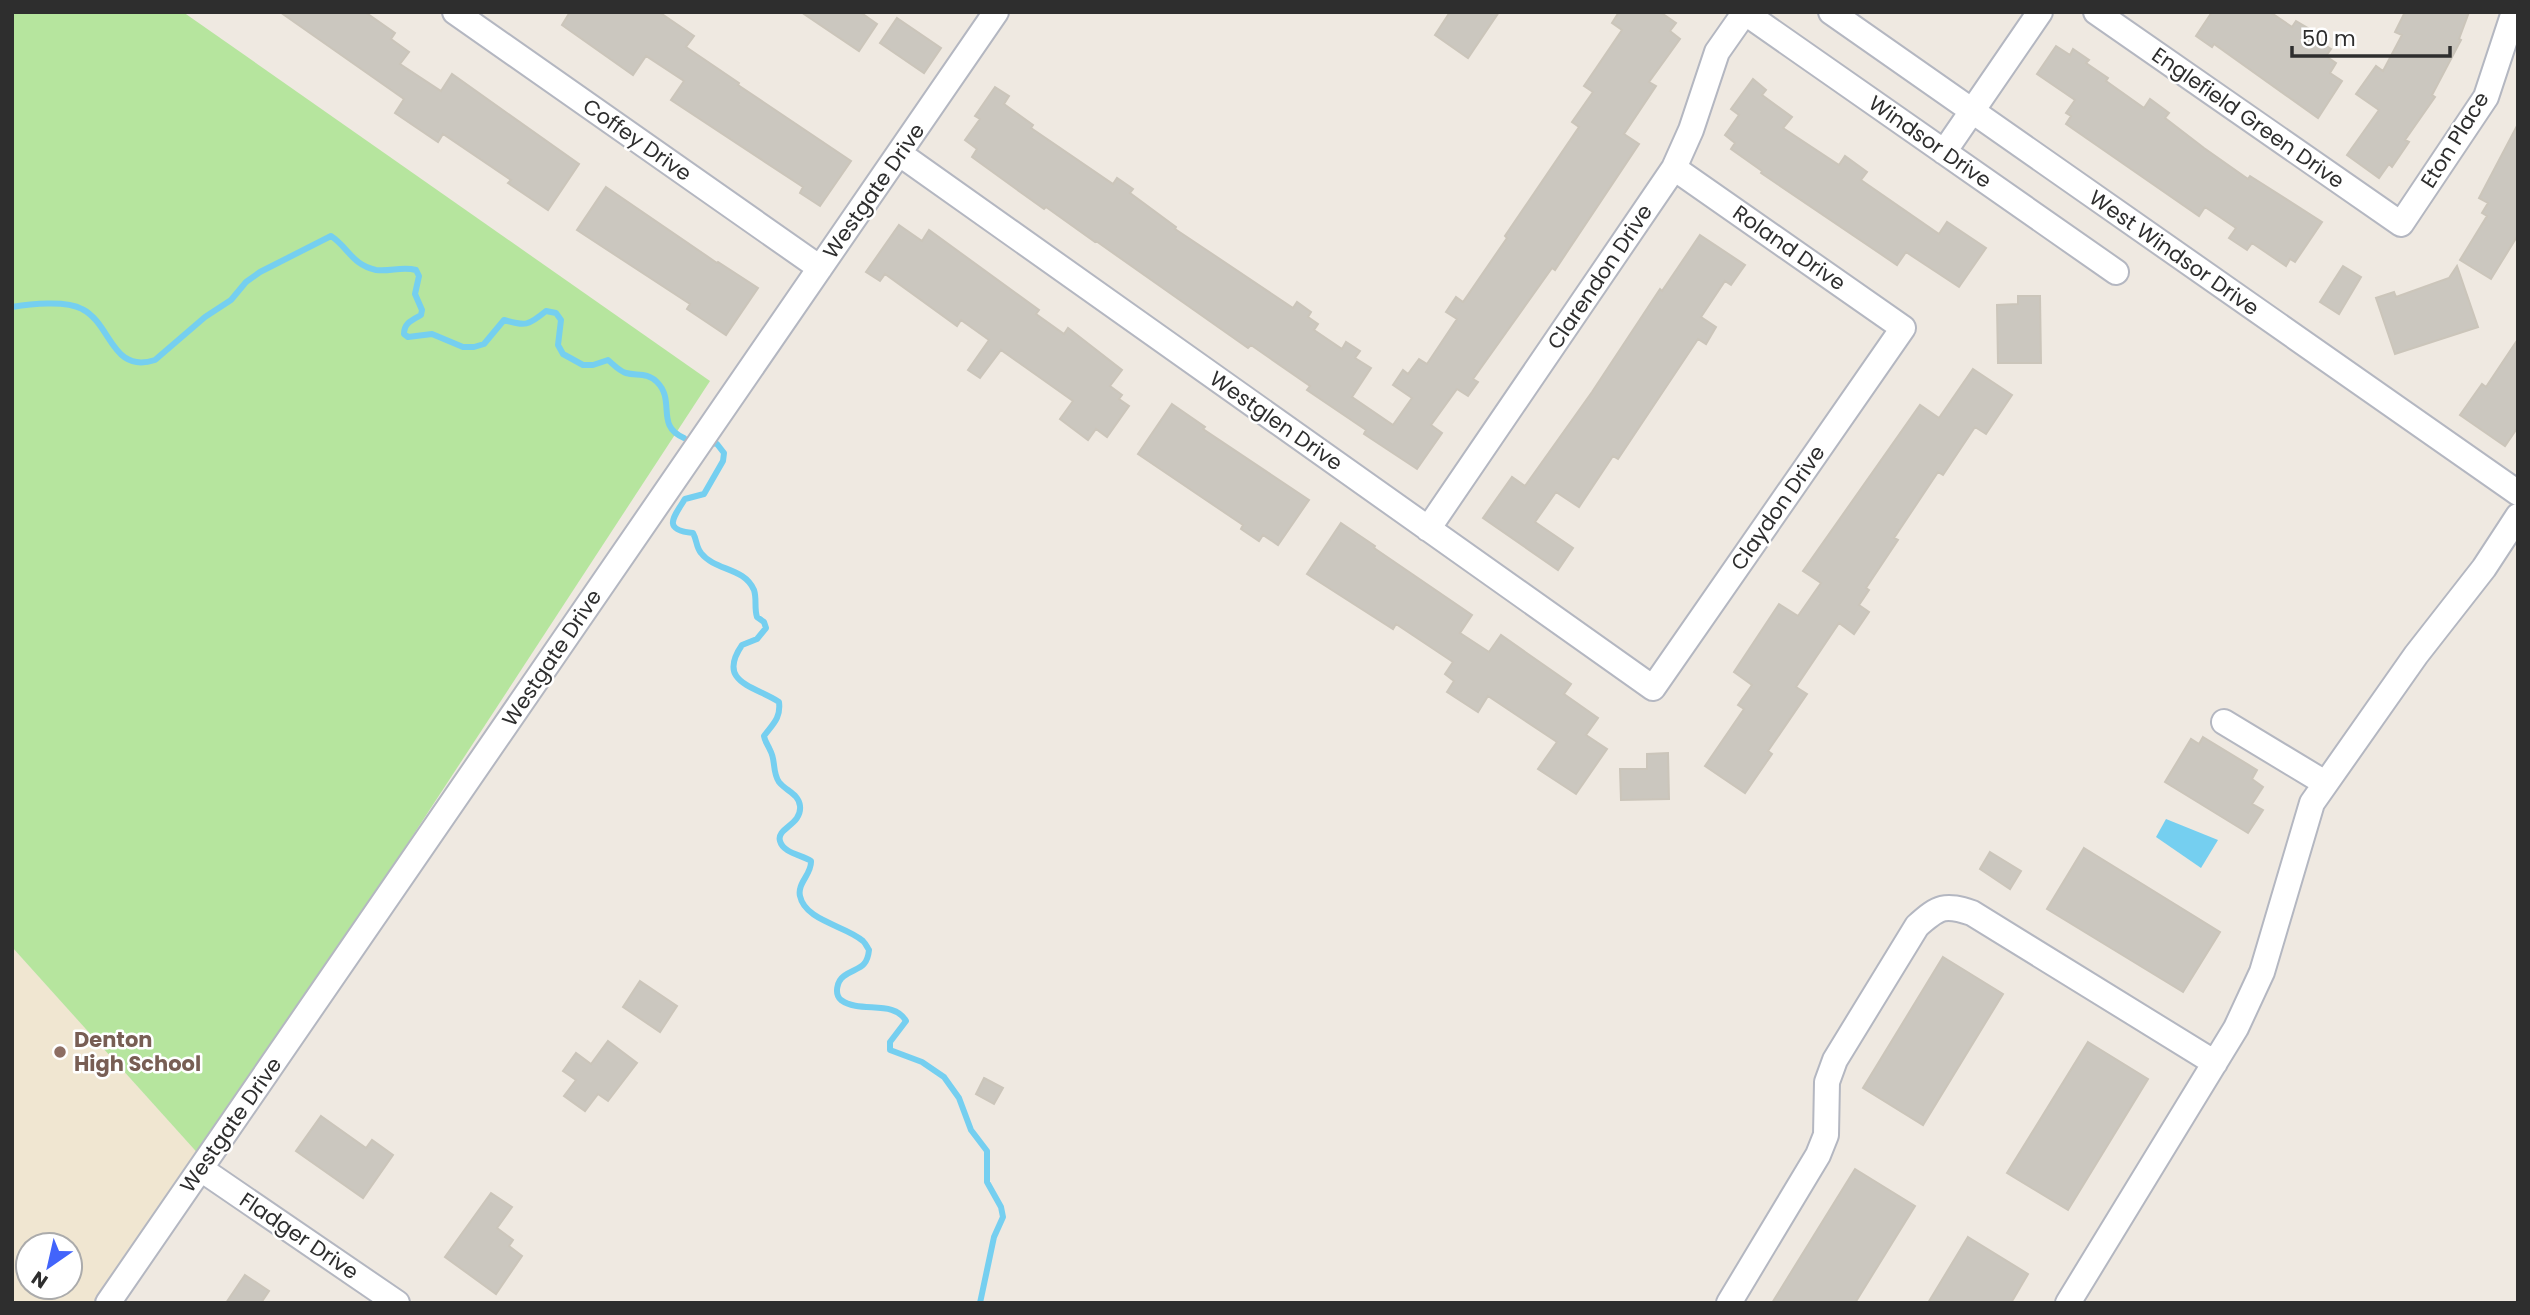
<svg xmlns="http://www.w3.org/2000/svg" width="2530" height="1315" font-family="Poppins,sans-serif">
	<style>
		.education { fill: #f0e6d1; fill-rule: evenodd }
		.green { fill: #b6e59e }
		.water { fill: #75cff0 }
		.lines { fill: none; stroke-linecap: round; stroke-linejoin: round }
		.stream { stroke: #75cff0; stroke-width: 6 }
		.building { fill: #cbc7bf; stroke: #cbc5ba; stroke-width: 2 }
		.minor-casing { stroke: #b4b7c1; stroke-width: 28 }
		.minor { stroke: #fff; stroke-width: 24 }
		.education-dot { fill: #8d6e63; stroke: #fff; stroke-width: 2.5 }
		.labels { text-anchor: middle; stroke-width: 5; stroke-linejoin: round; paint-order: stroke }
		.street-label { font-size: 21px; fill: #2e2e2e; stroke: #fff }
		.education-label { font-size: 21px; font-weight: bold; fill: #785e54; stroke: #fff; text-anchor: start }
	</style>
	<rect width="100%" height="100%" fill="#efe9e1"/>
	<path class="education" d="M 12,947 L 202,1158 L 99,1303 L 12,1303 ZM 28,1245 L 70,1245 L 70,1287 L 28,1287 Z"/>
	<path class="green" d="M 12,12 L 183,12 L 710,381 L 202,1158 L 12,947 Z"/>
	<path class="water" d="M 2166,819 L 2218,840 L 2201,868 L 2156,837 Z"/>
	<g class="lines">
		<path class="stream" d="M 12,307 C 30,304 66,300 82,309 C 112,324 111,374 155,360 L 205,317 L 231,300 L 246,282 L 260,272 L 331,236 C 348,247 352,265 376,270 C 390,272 402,266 416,270 L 419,276 L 415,294 L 422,310 L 421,315 C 412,320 404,323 404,334 L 408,337 L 432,334 L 463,347 L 474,347 L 484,344 L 504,320 C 526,326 528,326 546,311 L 556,313 L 561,320 L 558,345 L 563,354 L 583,365 L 593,365 L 608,360 C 613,364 619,371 626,373 C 637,376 647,372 657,382 C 676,401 655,426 684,438
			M 712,443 L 717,444 L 724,453 L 723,461 L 704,494 L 685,499 C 672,519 663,530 693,533 C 697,540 696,547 701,553 C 715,571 744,567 754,590 C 757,599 754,608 757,617 L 764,622 L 766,628 L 757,639 L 742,645 C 716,683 755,686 779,702 C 781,718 773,724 764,736 C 765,742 768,745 770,750 C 776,760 772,772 779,782 C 786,791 799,794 800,806 C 802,825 776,828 780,841 C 783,853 802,855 811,861 C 812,874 797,883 800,896 C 805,921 847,926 863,941 C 866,944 867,947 869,950 C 867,970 856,967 844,976 C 837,981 834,994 841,1000 C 860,1014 894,999 906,1021 L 890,1042 L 890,1050 L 922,1062 L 944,1077 L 959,1098 L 971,1130 L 987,1151 L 987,1182 L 1001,1207 L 1003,1217 L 994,1237 L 980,1303"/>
	</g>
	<path class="building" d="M 280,12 L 365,12 L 395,33 L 391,39 L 409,52 L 400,64 L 441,91 L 452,74 L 579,164 L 548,210 L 508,183 L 511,180 L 443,134 L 438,142 L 395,113 L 404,99 Z
		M 570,12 L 659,12 L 694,36 L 686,47 L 739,83 L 738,85 L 851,161 L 820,206 L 800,193 L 803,187 L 671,100 L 684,81 L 646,56 L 633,75 L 562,25 Z
		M 801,12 L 860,12 L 877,24 L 859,51 Z
		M 1450,12 L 1499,12 L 1468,58 L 1435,35 Z
		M 1619,12 L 1660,12 L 1676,23 L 1670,31 L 1680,39 L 1649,82 L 1656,86 L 1624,134 L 1639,144 L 1555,270 L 1552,268 L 1473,379 L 1478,382 L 1468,396 L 1457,389 L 1431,425 L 1442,433 L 1417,469 L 1364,434 L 1366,430 L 1307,390 L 1310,386 L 1251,345 L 1248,348 L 1096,241 L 1095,242 L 1046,207 L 1044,209 L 1023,194 L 972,157 L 977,149 L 965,140 L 980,119 L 975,116 L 995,87 L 1009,96 L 1004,104 L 1033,125 L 1031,128 L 1113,184 L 1117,178 L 1133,189 L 1130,193 L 1176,227 L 1175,229 L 1293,308 L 1297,302 L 1311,312 L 1308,317 L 1318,324 L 1314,330 L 1342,349 L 1346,342 L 1360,351 L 1355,358 L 1371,368 L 1352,397 L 1393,425 L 1412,398 L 1393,385 L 1403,370 L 1408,374 L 1419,359 L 1427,364 L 1457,319 L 1446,312 L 1456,297 L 1463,302 L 1507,238 L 1505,236 L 1579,127 L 1572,122 L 1593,92 L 1584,86 L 1622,30 L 1612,23 Z
		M 2212,12 L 2270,12 L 2292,27 L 2296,21 L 2311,30 L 2309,34 L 2331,49 L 2326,56 L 2336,63 L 2330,73 L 2342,81 L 2318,118 L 2214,44 L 2212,47 L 2196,36 Z
		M 2405,12 L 2469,12 L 2459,39 L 2461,40 L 2432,95 L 2435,97 L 2405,140 L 2409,142 L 2392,167 L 2389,164 L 2379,178 L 2347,155 L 2379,110 L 2356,94 L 2376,66 L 2383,71 L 2402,35 L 2395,32 Z
		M 897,18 L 941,48 L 924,73 L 880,43 Z
		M 2056,46 L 2070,55 L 2073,49 L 2089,60 L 2086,63 L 2108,78 L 2106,81 L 2144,108 L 2150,99 L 2169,113 L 2165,118 L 2204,148 L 2248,179 L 2250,176 L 2322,222 L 2295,262 L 2290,259 L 2286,266 L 2252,243 L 2247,250 L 2229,238 L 2236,228 L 2205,207 L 2199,216 L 2066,124 L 2071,116 L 2066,113 L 2075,100 L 2037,74 Z
		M 1753,79 L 1766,90 L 1762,95 L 1792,117 L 1783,128 L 1839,165 L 1845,156 L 1867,172 L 1861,180 L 1939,234 L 1947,222 L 1986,248 L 1959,287 L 1906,252 L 1897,265 L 1761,173 L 1762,171 L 1731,149 L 1735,143 L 1725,135 L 1739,115 L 1731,109 Z
		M 2518,124 L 2518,235 L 2491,279 L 2460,260 L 2487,216 L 2482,213 L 2488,203 L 2479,198 Z
		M 606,187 L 717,263 L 718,262 L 758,288 L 726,335 L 687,309 L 690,304 L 577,230 Z
		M 899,225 L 922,241 L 929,230 L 1039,310 L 1036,314 L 1064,334 L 1068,328 L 1122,370 L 1110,386 L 1122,395 L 1119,399 L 1129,406 L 1107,437 L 1096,429 L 1088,440 L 1060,419 L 1073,401 L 1001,350 L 980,378 L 968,370 L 989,340 L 961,320 L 957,326 L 885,274 L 880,281 L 866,272 Z
		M 1700,235 L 1745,265 L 1731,285 L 1725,281 L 1701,317 L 1716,327 L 1706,344 L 1698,339 L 1618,459 L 1613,456 L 1579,507 L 1556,492 L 1535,522 L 1573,548 L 1558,570 L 1483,518 L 1512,477 L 1525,486 L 1592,392 L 1660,289 L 1662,291 Z
		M 2343,266 L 2361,277 L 2339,314 L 2320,302 Z
		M 2457,266 L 2478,327 L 2395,354 L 2376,298 L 2394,292 L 2396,297 L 2449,278 Z
		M 2018,296 L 2040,296 L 2041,363 L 1998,363 L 1997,305 L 2018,304 Z
		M 2518,339 L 2518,427 L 2505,446 L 2460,415 L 2482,384 L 2486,387 Z
		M 1973,369 L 2012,395 L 1986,434 L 1975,427 L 1943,475 L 1938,472 L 1894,538 L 1898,540 L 1866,588 L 1869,590 L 1859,605 L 1869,612 L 1854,634 L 1839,623 L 1796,687 L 1807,694 L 1768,751 L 1772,754 L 1745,793 L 1705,766 L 1744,709 L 1738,705 L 1752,685 L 1734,672 L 1779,604 L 1798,616 L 1821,583 L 1803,571 L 1920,405 L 1939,418 Z
		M 1172,404 L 1205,427 L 1203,429 L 1309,500 L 1278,545 L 1263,535 L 1259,541 L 1241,529 L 1243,525 L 1138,454 Z
		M 1341,523 L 1375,546 L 1374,548 L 1472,615 L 1460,633 L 1489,652 L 1501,635 L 1571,684 L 1564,694 L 1598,718 L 1586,735 L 1607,749 L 1576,794 L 1538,769 L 1557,742 L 1488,696 L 1478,712 L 1447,692 L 1454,681 L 1445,674 L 1453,662 L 1396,624 L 1393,629 L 1307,574 Z
		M 2203,737 L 2257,770 L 2252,779 L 2263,787 L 2252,804 L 2263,810 L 2248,833 L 2165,782 L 2191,739 L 2199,744 Z
		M 1668,753 L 1669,799 L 1621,800 L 1620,769 L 1647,769 L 1647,754 Z
		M 2084,848 L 2220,932 L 2183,992 L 2047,909 Z
		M 1990,852 L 2021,871 L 2010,889 L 1980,869 Z
		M 1943,957 L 2003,994 L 1923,1125 L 1863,1088 Z
		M 640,981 L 677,1006 L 660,1032 L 623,1007 Z
		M 608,1041 L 637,1063 L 608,1101 L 598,1094 L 585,1111 L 564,1096 L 576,1080 L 563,1071 L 576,1053 L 591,1064 Z
		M 2088,1042 L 2148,1079 L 2068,1210 L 2007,1173 Z
		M 984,1078 L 1003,1088 L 994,1104 L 976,1094 Z
		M 321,1116 L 366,1148 L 372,1140 L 393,1155 L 363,1198 L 296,1151 Z
		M 1855,1169 L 1915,1206 L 1855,1303 L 1772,1303 Z
		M 491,1193 L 512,1207 L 497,1228 L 513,1240 L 509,1246 L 522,1256 L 496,1294 L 445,1257 Z
		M 1968,1237 L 2028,1274 L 2011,1303 L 1928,1303 Z
		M 245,1275 L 269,1291 L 261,1303 L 226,1303 Z"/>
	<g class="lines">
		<g class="minor-casing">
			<path id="minor" d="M 455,12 L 820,268
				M 1744,12 L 2116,272
				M 1831,12 L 2518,493
				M 2096,12 L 2401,224 L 2486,97 L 2514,12
				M 1944,152 L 2040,12
				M 900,154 L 1653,688 L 1903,328 L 1674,168
				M 1428,529 L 1674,168 L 1691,130 L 1717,52 L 1745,12
				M 2224,722 L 2325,783
				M 201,1169 L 397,1303
				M 108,1303 L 996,12
				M 1729,1303 L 1818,1155 L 1826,1135 L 1827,1082 L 1835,1060 L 1917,926 C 1939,906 1945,904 1972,913 L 2215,1063
				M 2068,1303 L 2236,1028 L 2262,972 L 2312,803 L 2416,655 L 2484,568 L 2518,516"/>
		</g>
		<use href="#minor" class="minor"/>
	</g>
	<circle class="education-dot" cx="60" cy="1052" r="7"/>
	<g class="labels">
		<g class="street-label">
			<text transform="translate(2248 118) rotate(35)" y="7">Englefield Green Drive</text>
			<text transform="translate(637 140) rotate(35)" y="7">Coffey Drive</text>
			<text transform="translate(2455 140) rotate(-58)" y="7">Eton Place</text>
			<text transform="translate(1930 142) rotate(35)" y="7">Windsor Drive</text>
			<text transform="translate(874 191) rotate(-55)" y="7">Westgate Drive</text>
			<text transform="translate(1789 248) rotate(35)" y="7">Roland Drive</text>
			<text transform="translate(2174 253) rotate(35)" y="7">West Windsor Drive</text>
			<text transform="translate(1600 277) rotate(-56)" y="7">Clarendon Drive</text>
			<text transform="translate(1276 421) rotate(35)" y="7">Westglen Drive</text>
			<text transform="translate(1778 508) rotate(-55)" y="7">Claydon Drive</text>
			<text transform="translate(552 658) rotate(-56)" y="7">Westgate Drive</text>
			<text transform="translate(231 1125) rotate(-55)" y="7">Westgate Drive</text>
			<text transform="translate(299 1236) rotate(34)" y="7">Fladger Drive</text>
		</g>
		<g class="education-label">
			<text x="74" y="1047">Denton<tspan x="74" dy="24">High School</tspan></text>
		</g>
	</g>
	<rect width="2530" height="1315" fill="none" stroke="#2e2e2e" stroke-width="28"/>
	<g transform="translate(49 1266) rotate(214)"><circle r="33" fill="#ffffff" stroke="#ababab" stroke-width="2"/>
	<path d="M0-5L12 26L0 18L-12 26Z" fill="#4264fb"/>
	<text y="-10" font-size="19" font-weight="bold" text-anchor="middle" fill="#2e2e2e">N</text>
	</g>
	<path d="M2292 46v10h158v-10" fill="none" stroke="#2e2e2e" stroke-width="3.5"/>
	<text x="2302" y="46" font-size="21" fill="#2e2e2e" stroke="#ffffff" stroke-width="5" paint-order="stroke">50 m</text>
</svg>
